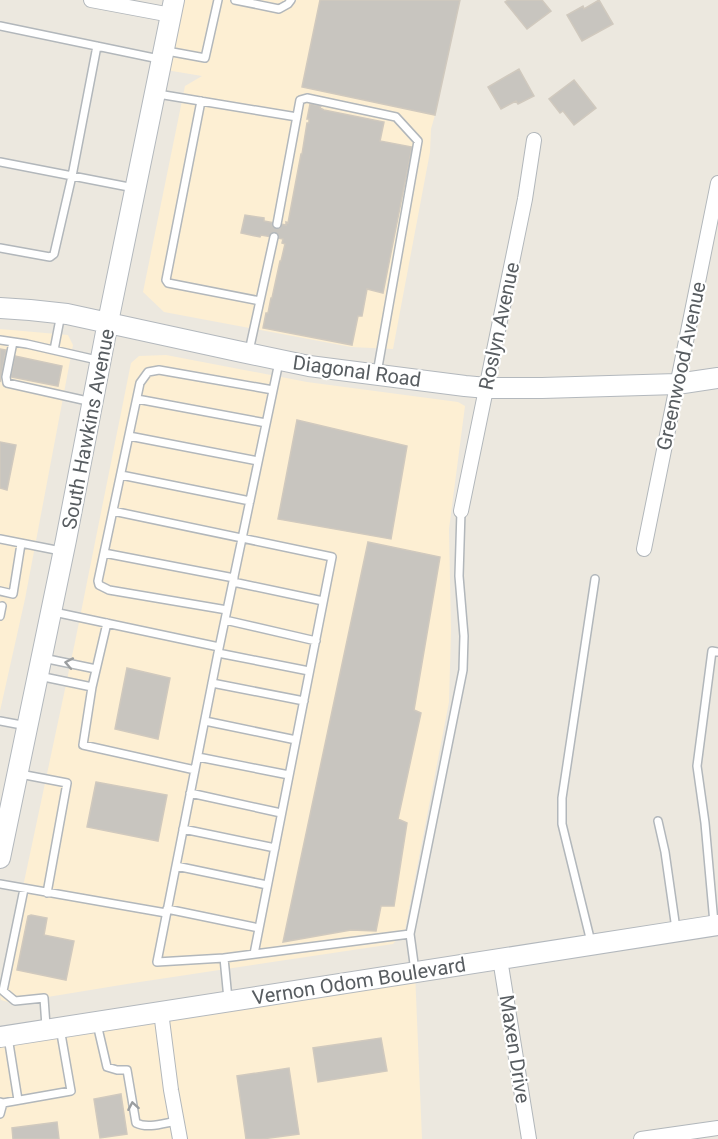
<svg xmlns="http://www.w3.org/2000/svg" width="718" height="1139" font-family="Roboto,sans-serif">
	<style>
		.commercial { fill: #fdefd3 }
		.building { fill: #c8c5bf; stroke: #d0c9be; stroke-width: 1.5 }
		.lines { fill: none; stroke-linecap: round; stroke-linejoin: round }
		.lane-casing { stroke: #b2b7bb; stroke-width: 10 }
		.street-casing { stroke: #b2b7bb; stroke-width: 16 }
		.secondary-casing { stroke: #b3b8bd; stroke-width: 22 }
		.lane { stroke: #fff; stroke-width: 7 }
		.street { stroke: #fff; stroke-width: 14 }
		.secondary { stroke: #fff; stroke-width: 20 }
		.oneway { stroke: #9b9ea0 }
		.labels { text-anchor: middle; stroke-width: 4.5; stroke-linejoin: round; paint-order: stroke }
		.street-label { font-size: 20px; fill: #585d61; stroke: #fff }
	</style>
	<rect width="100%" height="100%" fill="#ece8df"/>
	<path class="commercial" d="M 174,0 L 460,0 L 435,115 L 431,129 L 430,152 L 393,349 L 351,347 L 164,312 L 143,292 L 185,86 L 202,76 L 160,69 Z
		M 0,329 L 68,335 L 73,345 L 25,599 L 0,711 Z
		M 166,355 L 307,382 L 458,402 L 465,406 L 449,529 L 451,631 L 449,702 L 405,930 L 393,944 L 133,983 L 11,1003 L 1,1000 L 0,995 L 75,642 L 131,363 L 139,356 Z
		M 415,972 L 422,1139 L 0,1139 L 0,1037 Z"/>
	<path class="building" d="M 320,0 L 460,0 L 435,115 L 302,87 Z
		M 508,0 L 542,0 L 551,11 L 527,29 L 505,2 Z
		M 599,0 L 613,24 L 582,41 L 567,15 L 583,6 L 584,9 Z
		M 519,69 L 534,96 L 518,104 L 516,101 L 501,109 L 488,87 Z
		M 574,80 L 596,108 L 574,125 L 563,111 L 560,113 L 549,99 Z
		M 310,104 L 321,106 L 320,108 L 324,110 L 384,122 L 380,141 L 412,147 L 383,293 L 367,289 L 362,316 L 358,316 L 352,345 L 263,328 L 266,313 L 268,313 L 271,298 L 272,298 L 280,261 L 281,261 L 285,244 L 282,243 L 283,239 L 261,235 L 260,237 L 241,233 L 245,215 L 264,218 L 264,221 L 286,225 L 286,222 L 288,223 L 301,154 L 302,154 L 307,123 L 309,123 L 309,119 L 307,119 Z
		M 0,349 L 6,350 L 0,382 Z
		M 15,356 L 62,366 L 58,386 L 11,377 Z
		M 297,420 L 407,446 L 391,539 L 278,519 Z
		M 0,442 L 16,445 L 7,490 L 0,488 Z
		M 368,542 L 440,557 L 414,710 L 421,713 L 398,819 L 407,823 L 394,906 L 381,906 L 376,931 L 351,930 L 283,942 Z
		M 127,668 L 170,678 L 158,739 L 115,729 Z
		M 96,782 L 167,795 L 158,841 L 87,827 Z
		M 31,915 L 47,918 L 44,935 L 74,941 L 66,980 L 17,970 L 28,916 Z
		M 381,1038 L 387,1071 L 318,1082 L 313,1048 Z
		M 289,1068 L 299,1134 L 262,1139 L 246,1139 L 237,1076 Z
		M 121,1094 L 127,1134 L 100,1138 L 94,1099 Z
		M 57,1122 L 59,1139 L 13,1139 L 12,1128 Z"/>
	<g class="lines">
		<g class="lane-casing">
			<path id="lane" d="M 235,0 L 279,9 L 288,4 L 291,0
				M 0,26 L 159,59
				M 167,51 L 205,58 L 218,0
				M 158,94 L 297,117
				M 201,101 L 166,280 L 168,283 L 260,301
				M 0,162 L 134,188
				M 277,224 L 300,100 L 307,98 L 396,117 L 418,141 L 377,373
				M 0,248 L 50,257 L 54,254 L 72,176 L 97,46
				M 0,340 L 27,344 L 97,360
				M 13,342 L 6,377 L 7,383 L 92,402
				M 54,350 L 61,314
				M 249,351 L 274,237
				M 137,399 L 266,423
				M 129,436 L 258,461
				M 121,475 L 250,501
				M 113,511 L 332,557 L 254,954
				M 0,539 L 61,551
				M 104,553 L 234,578
				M 233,582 L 323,601
				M 0,591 L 13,594 L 21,544
				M 227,610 L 109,590 L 99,585 L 98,581 L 140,383 L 148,372 L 159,370 L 273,390
				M 54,612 L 219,647
				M 0,616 L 2,606
				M 225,620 L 316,641
				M 107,623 L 92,687 L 83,745 L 195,770
				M 218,653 L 309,671
				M 43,658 L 96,669
				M 39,676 L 92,687
				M 212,683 L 304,701
				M 0,721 L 27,726
				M 205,721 L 296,740
				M 198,757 L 289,775
				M 20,774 L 67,783 L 47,893
				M 190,793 L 281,813
				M 658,821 L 665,852 L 676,929
				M 183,829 L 275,848
				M 176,866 L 267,885
				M 0,884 L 166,913
				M 24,889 L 3,991 L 15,1001 L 44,998 L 46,1026
				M 167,909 L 259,928
				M 714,923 L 705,823 L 697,766 L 712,651 L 718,652
				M 410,934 L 463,670 L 464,636 L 459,576 L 461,511
				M 591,942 L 562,824 L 562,798 L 595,579
				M 224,958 L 410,934 L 415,971
				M 228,999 L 224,958 L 157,962 L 218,653 L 279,362
				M 97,1024 L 107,1067 L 117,1070 L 127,1070 L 136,1123 C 148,1129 164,1123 177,1121
				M 8,1037 L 18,1100
				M 0,1102 L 3,1103 L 71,1091 L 60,1028
				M 0,1114 L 3,1103"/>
		</g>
		<g class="street-casing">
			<path id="street" d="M 91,0 L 171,15
				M 461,511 L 525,199 L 534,140
				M 644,549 L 718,183
				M 500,959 L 529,1139
				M 161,1012 L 171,1090 L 180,1139
				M 641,1139 L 718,1128"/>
		</g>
		<g class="secondary-casing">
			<path id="secondary" d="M 0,308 L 30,310 L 67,314 L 237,351 L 309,366 L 465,386 L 487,388 L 542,388 L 677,384 L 718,378
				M 0,858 L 66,540 L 108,322 L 174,0
				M 0,1037 L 718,925"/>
		</g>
		<use href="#lane" class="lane"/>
		<use href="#street" class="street"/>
		<use href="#secondary" class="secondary"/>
	</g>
	<defs><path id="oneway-chevron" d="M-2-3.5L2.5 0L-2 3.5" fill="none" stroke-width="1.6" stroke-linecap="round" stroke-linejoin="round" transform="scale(1.5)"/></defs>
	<g class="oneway">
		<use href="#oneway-chevron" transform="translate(69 663) rotate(-169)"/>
		<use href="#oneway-chevron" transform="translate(133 1106) rotate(-100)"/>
	</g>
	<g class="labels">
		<g class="street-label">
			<text transform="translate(499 326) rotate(-78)" y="7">Roslyn Avenue</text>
			<text transform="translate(681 366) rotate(-78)" y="7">Greenwood Avenue</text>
			<text transform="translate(357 371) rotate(8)" y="7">Diagonal Road</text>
			<text transform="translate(88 429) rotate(-79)" y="7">South Hawkins Avenue</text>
			<text transform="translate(359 981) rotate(-9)" y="7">Vernon Odom Boulevard</text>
			<text transform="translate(515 1049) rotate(81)" y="7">Maxen Drive</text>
		</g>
	</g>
</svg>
